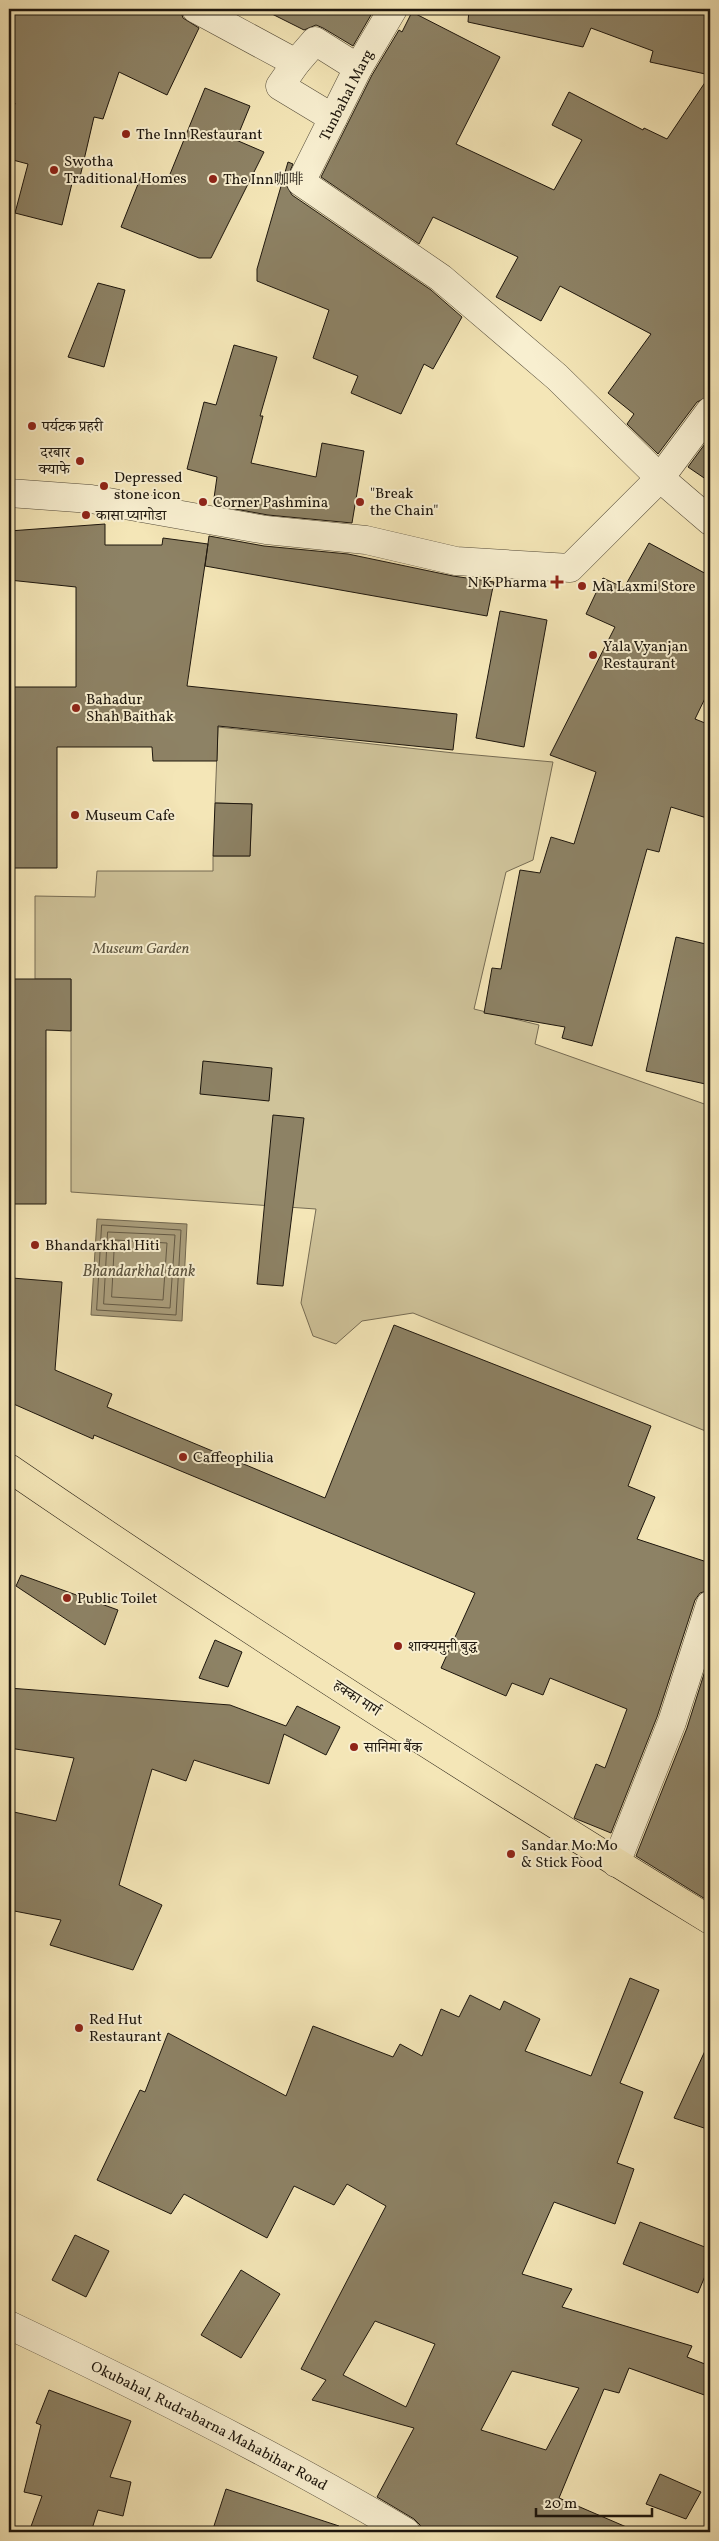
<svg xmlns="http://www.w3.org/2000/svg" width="719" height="2541" font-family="Vollkorn,'Noto Serif SC','Noto Serif Devanagari',serif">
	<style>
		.green { fill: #cfc39a; stroke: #766c54 }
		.water { fill: #ab9f7d; stroke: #726850 }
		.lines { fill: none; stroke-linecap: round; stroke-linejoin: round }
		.shore { stroke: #645a45; stroke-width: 1 }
		.building { fill: #8d8265; stroke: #1d160d; fill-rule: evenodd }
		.minor-casing { stroke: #534a38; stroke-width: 29 }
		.major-casing { stroke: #1d160d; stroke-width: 29 }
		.minor { stroke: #f8efd0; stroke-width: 28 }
		.major { stroke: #f4e6b7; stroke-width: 28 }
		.poi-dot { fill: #8f2418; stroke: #f8efd0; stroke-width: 2 }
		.labels { text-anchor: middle; stroke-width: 4; stroke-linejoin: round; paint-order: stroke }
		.street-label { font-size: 15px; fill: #1d160d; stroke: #f8efd0 }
		.poi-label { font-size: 15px; fill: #1d160d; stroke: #f8efd0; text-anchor: start }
		.park-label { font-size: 15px; font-style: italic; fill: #5b533e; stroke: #f8efd0 }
		.water-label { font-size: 16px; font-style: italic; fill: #5d543f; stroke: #f8efd0 }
	</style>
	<rect width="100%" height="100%" fill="#f4e6b7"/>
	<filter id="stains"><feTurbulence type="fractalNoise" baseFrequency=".004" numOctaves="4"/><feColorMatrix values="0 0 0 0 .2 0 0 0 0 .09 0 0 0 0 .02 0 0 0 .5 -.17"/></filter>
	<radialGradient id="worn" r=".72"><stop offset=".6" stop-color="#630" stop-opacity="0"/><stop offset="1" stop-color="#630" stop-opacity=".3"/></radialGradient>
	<path class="green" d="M 218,727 L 454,753 L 553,762 L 533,860 L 506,872 L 474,1009 L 539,1025 L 535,1044 L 710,1106 L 710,1424 L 708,1432 L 413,1313 L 362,1321 L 336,1344 L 313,1336 L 301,1303 L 316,1209 L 71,1192 L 71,979 L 35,979 L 35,896 L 95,897 L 97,871 L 213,871 L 213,856 L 250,856 L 252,804 L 215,803 Z"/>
	<path class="water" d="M 97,1219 L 187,1224 L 182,1321 L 91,1315 Z"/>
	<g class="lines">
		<path class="shore" d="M 102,1225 L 181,1230 L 176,1315 L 97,1310 Z
			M 108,1232 L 175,1235 L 170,1308 L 104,1304 Z
			M 115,1240 L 167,1243 L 163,1300 L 112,1297 Z"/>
	</g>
	<path class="building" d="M 9,9 L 180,9 L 183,18 L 199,28 L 167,95 L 119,72 L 103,119 L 94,117 L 80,177 L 74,175 L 62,225 L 15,213 L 28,164 L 9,159 L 9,128 L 15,103 L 9,101 Z
		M 262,9 L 358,9 L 371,15 L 353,46 L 323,28 L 316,25 L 304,30 Z
		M 469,9 L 710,9 L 710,396 L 697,402 L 658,454 L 627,424 L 634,414 L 608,393 L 651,334 L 560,286 L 541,321 L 496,297 L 518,257 L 433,217 L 419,244 L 321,177 L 372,75 L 399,30 L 402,32 L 412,12 L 500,57 L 456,144 L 554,190 L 582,140 L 552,125 L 569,92 L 643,130 L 644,128 L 667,139 L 710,75 L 650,62 L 653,51 L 591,28 L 583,47 L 468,22 Z
		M 205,88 L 250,106 L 236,140 L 264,152 L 211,258 L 199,258 L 121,227 L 142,174 L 166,184 Z
		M 288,162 L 293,164 L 285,183 L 292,195 L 431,290 L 462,317 L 433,369 L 424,364 L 401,414 L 351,393 L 358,376 L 313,358 L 329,310 L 257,281 L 257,269 Z
		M 98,283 L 125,290 L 104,367 L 68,357 Z
		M 234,345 L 277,357 L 260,416 L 263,416 L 251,463 L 316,477 L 322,443 L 364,451 L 352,523 L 268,515 L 213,505 L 217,477 L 187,469 L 204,402 L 216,405 Z
		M 710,437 L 710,482 L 688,467 Z
		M 105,524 L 105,545 L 162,545 L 163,538 L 208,544 L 187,686 L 457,714 L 453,750 L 218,726 L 217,761 L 153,761 L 152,747 L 57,747 L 57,868 L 9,868 L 9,687 L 76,687 L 76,587 L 9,580 L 9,531 Z
		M 209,536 L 264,546 L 348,554 L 453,576 L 494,582 L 487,616 L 205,566 Z
		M 649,543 L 710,576 L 710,688 L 695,719 L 710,725 L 710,819 L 671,807 L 659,852 L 647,849 L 592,1046 L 562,1038 L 565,1027 L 484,1013 L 492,968 L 501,969 L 520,870 L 540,873 L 551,837 L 574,844 L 596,772 L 550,755 L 615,627 L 586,614 L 603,578 L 624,588 Z
		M 500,611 L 547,620 L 524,747 L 476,738 Z
		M 215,803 L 252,804 L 250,856 L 213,856 Z
		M 676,937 L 710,945 L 710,1085 L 646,1071 Z
		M 9,979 L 71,979 L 71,1031 L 46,1030 L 46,1204 L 9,1204 Z
		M 203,1061 L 272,1068 L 269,1101 L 200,1094 Z
		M 273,1115 L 304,1118 L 283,1286 L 257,1284 Z
		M 12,1278 L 62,1282 L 55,1370 L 112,1394 L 107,1407 L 325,1498 L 394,1325 L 651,1426 L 628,1486 L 655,1497 L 637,1539 L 710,1563 L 710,1590 L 700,1593 L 695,1600 L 657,1717 L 611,1833 L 574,1818 L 596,1764 L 605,1768 L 627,1709 L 550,1678 L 543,1695 L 512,1683 L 506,1696 L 441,1668 L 475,1593 L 94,1435 L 93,1439 L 9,1402 L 9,1331 Z
		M 21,1575 L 118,1610 L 105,1645 L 16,1586 Z
		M 215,1640 L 242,1652 L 228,1687 L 199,1678 Z
		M 710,1655 L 710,1902 L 636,1856 L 687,1728 Z
		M 9,1688 L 230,1705 L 286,1726 L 297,1706 L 340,1727 L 326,1755 L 284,1734 L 269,1784 L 194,1760 L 186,1781 L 152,1769 L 119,1885 L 162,1905 L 133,1970 L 50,1945 L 61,1920 L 9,1910 L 9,1811 L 56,1821 L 74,1758 L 9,1748 Z
		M 630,1978 L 659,1990 L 620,2083 L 643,2092 L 617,2163 L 634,2169 L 615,2224 L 554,2202 L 522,2274 L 572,2289 L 562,2307 L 692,2346 L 687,2357 L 710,2366 L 710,2397 L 629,2368 L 619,2393 L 604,2389 L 559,2498 L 638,2532 L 422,2532 L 420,2525 L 414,2519 L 377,2497 L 414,2428 L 312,2400 L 326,2380 L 301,2369 L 386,2206 L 347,2184 L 334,2205 L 294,2186 L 267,2238 L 184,2194 L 171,2214 L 97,2180 L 140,2090 L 145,2092 L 168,2033 L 286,2096 L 313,2026 L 393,2057 L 400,2044 L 422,2056 L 441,2009 L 459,2017 L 470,1995 L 500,2010 L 504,2001 L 540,2019 L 525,2051 L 591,2076 ZM 375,2321 L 435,2344 L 406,2407 L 343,2375 ZM 512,2371 L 579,2388 L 546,2450 L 481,2430 Z
		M 710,2040 L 710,2130 L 674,2118 Z
		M 640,2222 L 710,2249 L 710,2264 L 698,2293 L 623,2264 Z
		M 75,2235 L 109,2251 L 86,2297 L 52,2280 Z
		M 241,2270 L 280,2294 L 241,2358 L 201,2335 Z
		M 49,2390 L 131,2421 L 110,2477 L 131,2482 L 123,2516 L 98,2510 L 91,2532 L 29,2532 L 42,2496 L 24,2492 L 41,2425 L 36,2423 Z
		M 660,2474 L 701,2492 L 686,2519 L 646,2504 Z
		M 226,2489 L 339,2526 L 338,2532 L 212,2532 Z"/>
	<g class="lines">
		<g class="minor-casing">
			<g id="minor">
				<path d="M 196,9 L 296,63 L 315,41 L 358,68"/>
				<path d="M 393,9 L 358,68 L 301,182 L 441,278 L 557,377 L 660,478 L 710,521"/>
				<path d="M 296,63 L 280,86 L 333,118"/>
				<path d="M 9,493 L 91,499 L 266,530 L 366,540 L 456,561 L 570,568 L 660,478 L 710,411"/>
				<path d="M 616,1863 L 672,1722 L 710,1605"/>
				<path id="s1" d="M 9,2325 C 144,2389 278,2456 406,2532"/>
			</g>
		</g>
		<g class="major-casing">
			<path id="major" d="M 9,1468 C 238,1625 473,1775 710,1920"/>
		</g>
		<use href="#minor" class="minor"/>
		<use href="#major" class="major"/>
	</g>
	<g class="poi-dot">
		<circle cx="126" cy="134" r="5"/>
		<circle cx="54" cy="170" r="5"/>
		<circle cx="213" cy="179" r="5"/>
		<circle cx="32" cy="426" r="5"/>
		<circle cx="80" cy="461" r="5"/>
		<circle cx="104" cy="486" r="5"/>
		<circle cx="203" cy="502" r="5"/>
		<circle cx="360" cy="502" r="5"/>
		<circle cx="86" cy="515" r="5"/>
		<path d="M554.5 574.5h5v5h5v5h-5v5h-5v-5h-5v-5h5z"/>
		<circle cx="582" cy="586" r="5"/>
		<circle cx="593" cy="655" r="5"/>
		<circle cx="76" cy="708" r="5"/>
		<circle cx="75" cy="815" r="5"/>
		<circle cx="35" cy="1245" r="5"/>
		<circle cx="183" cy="1457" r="5"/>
		<circle cx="67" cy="1598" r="5"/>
		<circle cx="398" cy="1646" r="5"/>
		<circle cx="354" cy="1747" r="5"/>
		<circle cx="511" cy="1854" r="5"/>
		<circle cx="79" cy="2028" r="5"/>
	</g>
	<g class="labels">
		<g class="street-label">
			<text transform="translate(346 95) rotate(-63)" y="5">Tunbahal Marg</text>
			<text transform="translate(357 1698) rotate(33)" y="5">हक्का मार्ग</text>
			<text dy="5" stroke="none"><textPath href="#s1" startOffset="224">Okubahal, Rudrabarna Mahabihar Road</textPath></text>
		</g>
		<g class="poi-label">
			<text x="136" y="139">The Inn Restaurant</text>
			<text x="64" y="166">Swotha<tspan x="64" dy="17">Traditional Homes</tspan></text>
			<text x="223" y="184">The Inn咖啡</text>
			<text x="42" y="431">पर्यटक प्रहरी</text>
			<text x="70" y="457" text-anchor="end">दरबार<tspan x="70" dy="17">क्याफे</tspan></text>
			<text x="114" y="482">Depressed<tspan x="114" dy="17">stone icon</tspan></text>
			<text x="370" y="498">"Break<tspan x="370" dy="17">the Chain"</tspan></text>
			<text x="213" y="507">Corner Pashmina</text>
			<text x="96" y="520">कासा प्यागोडा</text>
			<text x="547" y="587" text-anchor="end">N K Pharma</text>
			<text x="592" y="591">Ma Laxmi Store</text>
			<text x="603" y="651">Yala Vyanjan<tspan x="603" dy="17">Restaurant</tspan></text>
			<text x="86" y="704">Bahadur<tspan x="86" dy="17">Shah Baithak</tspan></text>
			<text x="85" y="820">Museum Cafe</text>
			<text x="45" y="1250">Bhandarkhal Hiti</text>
			<text x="193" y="1462">Caffeophilia</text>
			<text x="77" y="1603">Public Toilet</text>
			<text x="408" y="1651">शाक्यमुनी बुद्ध</text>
			<text x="364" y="1752">सानिमा बैंक</text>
			<text x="521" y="1850">Sandar Mo:Mo<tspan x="521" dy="17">&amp; Stick Food</tspan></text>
			<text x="89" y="2024">Red Hut<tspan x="89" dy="17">Restaurant</tspan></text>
		</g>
		<g class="park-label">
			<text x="141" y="953">Museum Garden</text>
		</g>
		<g class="water-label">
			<text x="139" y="1276">Bhandarkhal tank</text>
		</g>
	</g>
	<rect width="719" height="2541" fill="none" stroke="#f4e6b7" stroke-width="30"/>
	<rect x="10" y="10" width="699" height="2521" fill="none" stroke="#1d160d" stroke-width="2.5"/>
	<rect x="15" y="15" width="689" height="2511" fill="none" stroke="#1d160d"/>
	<path d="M536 2508v8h116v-8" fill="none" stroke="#1d160d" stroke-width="2.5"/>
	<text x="544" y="2508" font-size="15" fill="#1d160d" stroke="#f8efd0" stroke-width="4" paint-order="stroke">20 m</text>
	<rect width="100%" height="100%" filter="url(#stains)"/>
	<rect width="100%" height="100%" fill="url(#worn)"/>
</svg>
